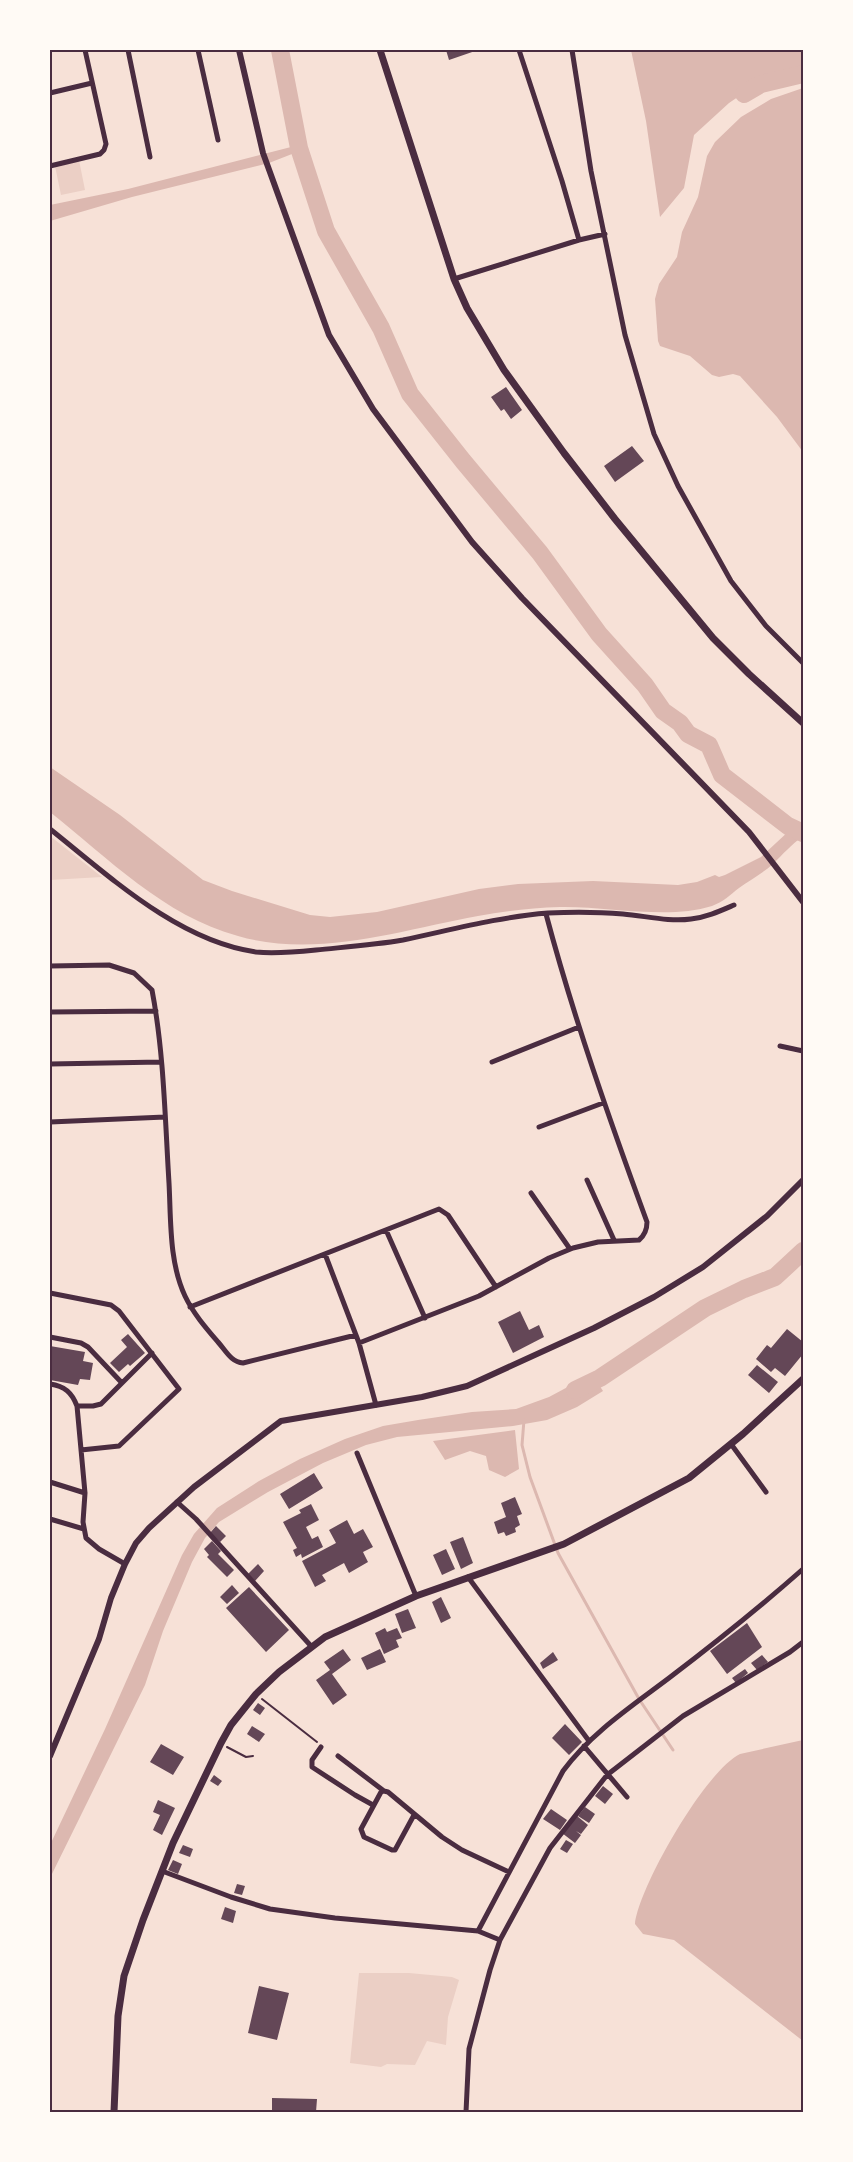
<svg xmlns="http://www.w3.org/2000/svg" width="853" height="2162" font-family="'Alegreya Sans',sans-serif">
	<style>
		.green { fill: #ebcfc5 }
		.water { fill: #dcb8b0 }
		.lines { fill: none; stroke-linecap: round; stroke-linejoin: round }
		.stream { stroke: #dcb8b0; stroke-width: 3 }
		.river { stroke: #dcb8b0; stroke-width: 18 }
		.building { fill: #644757 }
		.path { stroke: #4a2c40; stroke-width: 2 }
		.minor { stroke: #4a2c40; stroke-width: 5 }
		.tertiary { stroke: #4a2c40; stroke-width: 6 }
		.secondary { stroke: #4a2c40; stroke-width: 7 }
		.neatline { fill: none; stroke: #4a2c40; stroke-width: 2 }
	</style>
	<rect width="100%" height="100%" fill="#f7e1d7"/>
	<path class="green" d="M 79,160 L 85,190 L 61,195 L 55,166 Z
		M 50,836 L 102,877 L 50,880 Z
		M 359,1973 L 409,1973 L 452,1977 L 459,1980 L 448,2017 L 446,2045 L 427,2041 L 415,2065 L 387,2064 L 381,2067 L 350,2063 Z"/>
	<path class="water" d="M 631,50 L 803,50 L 803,72 L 760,82 L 729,103 L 694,135 L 684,188 L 660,217 L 646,121 Z
		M 803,88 L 803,452 L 777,417 L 740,376 L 733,374 L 719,377 L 712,375 L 690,356 L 660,346 L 658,341 L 655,299 L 659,284 L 677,257 L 682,232 L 698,197 L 707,156 L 715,142 L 741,117 L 771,99 Z
		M 291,147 L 296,149 L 292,154 L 269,163 L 132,197 L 50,221 L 50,205 L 128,189 Z
		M 50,767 L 120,815 L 203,880 L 232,891 L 310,915 L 330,917 L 377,912 L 479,889 L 518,884 L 593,881 L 678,885 L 697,882 L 715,875 L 719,877 L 725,875 L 761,857 L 790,830 L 803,822 L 803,836 C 791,845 783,854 773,864 C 763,873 750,880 739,888 C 730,895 723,902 712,906 C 668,920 607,906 560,907 C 532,908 505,911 478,916 C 400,930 317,959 238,936 C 164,916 108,858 50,812 Z
		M 592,1374 L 603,1391 L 577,1407 L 547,1420 L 513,1426 L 397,1437 L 366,1445 L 323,1463 L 268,1492 L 219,1522 L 205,1538 L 192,1562 L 163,1631 L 145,1685 L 50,1878 L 50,1845 L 105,1729 L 182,1555 L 194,1534 L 217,1508 L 259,1481 L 300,1459 L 345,1439 L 383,1426 L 418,1420 L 472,1412 L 516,1409 L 549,1397 Z
		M 515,1430 L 519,1469 L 505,1477 L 489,1470 L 486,1456 L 470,1451 L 445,1460 L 433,1441 Z
		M 803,1740 L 803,2041 L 674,1940 L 643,1934 L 635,1924 C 639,1887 705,1771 740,1754 Z"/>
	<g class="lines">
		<path class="stream" d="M 524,1420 L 522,1445 L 530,1477 L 558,1553 L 639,1699
			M 641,1702 L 673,1750"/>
		<path class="river" d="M 280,50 L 299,148 L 326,231 L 381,328 L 410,394 L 463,461 L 540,553 L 599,634 L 645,685 L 663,711 L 680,723 L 688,734 L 709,745 L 722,775 L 788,826 L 803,833
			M 744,94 L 761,84 L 803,74
			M 575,1390 L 600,1378 L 705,1308 L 744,1289 L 775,1277 L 803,1251"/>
	</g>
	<path class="building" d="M 446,50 L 478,50 L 449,60 Z
		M 506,387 L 522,410 L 511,419 L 504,409 L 501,411 L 491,397 Z
		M 632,446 L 644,461 L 615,482 L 604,466 Z
		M 520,1311 L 529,1330 L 539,1325 L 544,1337 L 513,1353 L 498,1322 Z
		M 787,1329 L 803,1342 L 803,1354 L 785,1376 L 775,1368 L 771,1372 L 756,1359 L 767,1345 L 771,1348 Z
		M 128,1334 L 145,1353 L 130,1366 L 128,1364 L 119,1372 L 110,1363 L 127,1347 L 121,1340 Z
		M 50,1346 L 85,1352 L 83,1361 L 93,1363 L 90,1380 L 80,1379 L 78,1385 L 50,1380 Z
		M 757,1365 L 778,1382 L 769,1393 L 748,1375 Z
		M 314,1473 L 323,1488 L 289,1509 L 280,1494 Z
		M 515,1497 L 522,1514 L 517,1516 L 520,1525 L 515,1528 L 516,1532 L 506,1536 L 504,1532 L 498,1534 L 494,1522 L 506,1517 L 501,1503 Z
		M 311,1504 L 319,1520 L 306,1527 L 312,1539 L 318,1536 L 323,1547 L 302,1558 L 301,1554 L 296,1557 L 293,1550 L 297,1548 L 283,1522 L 301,1513 L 299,1510 Z
		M 347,1520 L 354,1534 L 363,1529 L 373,1547 L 363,1552 L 368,1562 L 349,1573 L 344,1563 L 322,1575 L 326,1581 L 315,1587 L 302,1561 L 336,1543 L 329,1530 Z
		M 216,1526 L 226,1536 L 220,1542 L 210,1533 Z
		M 463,1537 L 473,1563 L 461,1569 L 450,1542 Z
		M 212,1541 L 221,1551 L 218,1554 L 234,1570 L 227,1577 L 207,1557 L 209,1555 L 204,1549 Z
		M 446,1549 L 455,1569 L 442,1575 L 433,1555 Z
		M 258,1564 L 264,1571 L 255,1581 L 248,1574 Z
		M 232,1585 L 239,1593 L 227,1604 L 220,1597 Z
		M 249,1587 L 289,1630 L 266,1652 L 226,1608 Z
		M 441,1597 L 451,1618 L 441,1623 L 432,1602 Z
		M 408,1609 L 416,1628 L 402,1633 L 395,1614 Z
		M 747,1623 L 762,1647 L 727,1674 L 710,1651 Z
		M 385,1628 L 387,1632 L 397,1628 L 402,1638 L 396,1640 L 399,1647 L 384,1654 L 375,1633 Z
		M 343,1649 L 351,1660 L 332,1674 L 347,1695 L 333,1705 L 316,1680 L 330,1670 L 324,1662 Z
		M 380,1649 L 386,1662 L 367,1670 L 361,1658 Z
		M 553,1652 L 558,1660 L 543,1669 L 540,1663 Z
		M 762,1655 L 768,1662 L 757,1670 L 751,1663 Z
		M 745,1669 L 748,1673 L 736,1683 L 732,1678 Z
		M 258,1703 L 265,1708 L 260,1715 L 253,1710 Z
		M 565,1724 L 582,1742 L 569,1755 L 552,1738 Z
		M 252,1726 L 265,1734 L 259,1742 L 247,1734 Z
		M 161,1744 L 184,1757 L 173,1775 L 150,1762 Z
		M 214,1775 L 222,1781 L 218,1786 L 210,1781 Z
		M 603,1786 L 613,1794 L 605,1804 L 595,1796 Z
		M 158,1800 L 175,1808 L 162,1835 L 153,1830 L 160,1815 L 153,1812 Z
		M 585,1807 L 595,1814 L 589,1823 L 578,1816 Z
		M 551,1809 L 567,1820 L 560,1830 L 543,1819 Z
		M 577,1816 L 588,1825 L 581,1834 L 576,1831 L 581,1835 L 575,1843 L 562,1833 Z
		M 566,1840 L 573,1844 L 567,1853 L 560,1849 Z
		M 183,1845 L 193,1849 L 190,1857 L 179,1853 Z
		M 173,1860 L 182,1864 L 178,1874 L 168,1870 Z
		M 237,1884 L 245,1886 L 242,1895 L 234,1893 Z
		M 225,1907 L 236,1911 L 233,1923 L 221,1919 Z
		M 259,1986 L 289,1993 L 277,2040 L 248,2033 Z
		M 272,2098 L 317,2099 L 316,2112 L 272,2112 Z"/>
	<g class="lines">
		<path class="path" d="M 262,1699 L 317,1742
			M 227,1747 L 246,1757 L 253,1756"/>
		<path class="minor" d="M 128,50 L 150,157
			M 198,50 L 218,140
			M 519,50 L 562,181 L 579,240
			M 572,50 L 591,171 L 625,335 L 654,434 L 678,486 L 731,581 L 766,626 L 803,663
			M 50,93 L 92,83
			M 50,166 L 100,154 L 104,150 L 106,144 L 85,50
			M 454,279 L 579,240 L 605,234
			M 50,829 C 109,876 178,941 256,952 C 276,954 296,952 316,950 C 345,947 374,945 403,940 C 451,930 498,917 548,913 C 573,912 598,912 623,914 C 646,916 669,922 691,919 C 707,917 720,911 734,905
			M 50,966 L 109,965 L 134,973 L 152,990 C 164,1053 165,1119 169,1183 C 171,1220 169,1262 185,1296 C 193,1313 206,1328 218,1342 C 226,1351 231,1362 243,1363 L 356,1335
			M 50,1012 L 156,1011
			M 780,1046 L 803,1051
			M 492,1062 L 579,1027
			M 50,1064 L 161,1062
			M 50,1122 L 165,1117
			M 539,1127 L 603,1103
			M 587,1180 L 614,1240
			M 531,1193 L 570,1249
			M 386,1230 L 425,1318
			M 325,1254 L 359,1343 L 376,1405
			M 50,1293 L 111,1305 L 119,1311 L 179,1389 L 119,1446 L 81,1450
			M 190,1307 L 439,1209 L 448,1215 L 496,1287
			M 50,1337 L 81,1343 L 88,1347 L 122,1383
			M 359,1343 L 479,1296 L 549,1258 L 573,1248 L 598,1242 L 639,1240 C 645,1235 647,1230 647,1222 C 610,1121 574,1019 546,914
			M 50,1384 C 65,1386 72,1393 77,1406 L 85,1493 L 83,1522 L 86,1538 L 99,1549 L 125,1564
			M 77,1406 L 93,1406 L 101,1404 L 152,1353
			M 731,1444 L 766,1492
			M 357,1453 L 416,1596
			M 50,1482 L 85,1493
			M 177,1502 L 196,1519 L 311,1646
			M 50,1519 L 84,1529
			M 468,1577 L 589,1741
			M 584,1746 L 627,1797
			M 321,1747 L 312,1760 L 312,1767 L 355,1795 L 373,1805
			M 338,1756 L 384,1791 L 388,1792 L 442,1837 L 462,1850 L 509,1872
			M 384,1791 L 381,1792 L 361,1829 L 364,1837 L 392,1850 L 395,1850 L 414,1815
			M 162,1871 L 231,1897 L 270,1909 L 335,1918 L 478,1931 L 500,1940
			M 478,1931 L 563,1771 C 591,1733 632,1706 669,1678 C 715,1643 760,1607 803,1569
			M 466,2112 L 469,2049 L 490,1970 L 500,1940 L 550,1848 L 607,1775 L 683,1716 L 790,1652 L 803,1642"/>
		<path class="tertiary" d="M 239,50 L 263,153 L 329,335 L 373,409 L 472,542 L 522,598 L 749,832 L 803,902
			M 50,1756 L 99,1639 L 111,1598 L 125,1564 L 136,1543 L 149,1528 L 194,1487 L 281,1421 L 422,1397 L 467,1386 L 594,1328 L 654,1297 L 703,1267 L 767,1216 L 803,1180"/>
		<path class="secondary" d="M 380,50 L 454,279 L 467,308 L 504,370 L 564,453 L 615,519 L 713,638 L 749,674 L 803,723
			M 114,2112 L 118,2016 L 124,1976 L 143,1920 L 173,1843 L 221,1743 L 231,1725 L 256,1694 L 279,1672 L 325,1637 L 416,1596 L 564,1544 L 689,1478 L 743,1434 L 803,1379"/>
	</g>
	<rect width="853" height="2162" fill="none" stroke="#fffaf5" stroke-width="102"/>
	<rect x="51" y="51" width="751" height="2060" class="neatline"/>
</svg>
